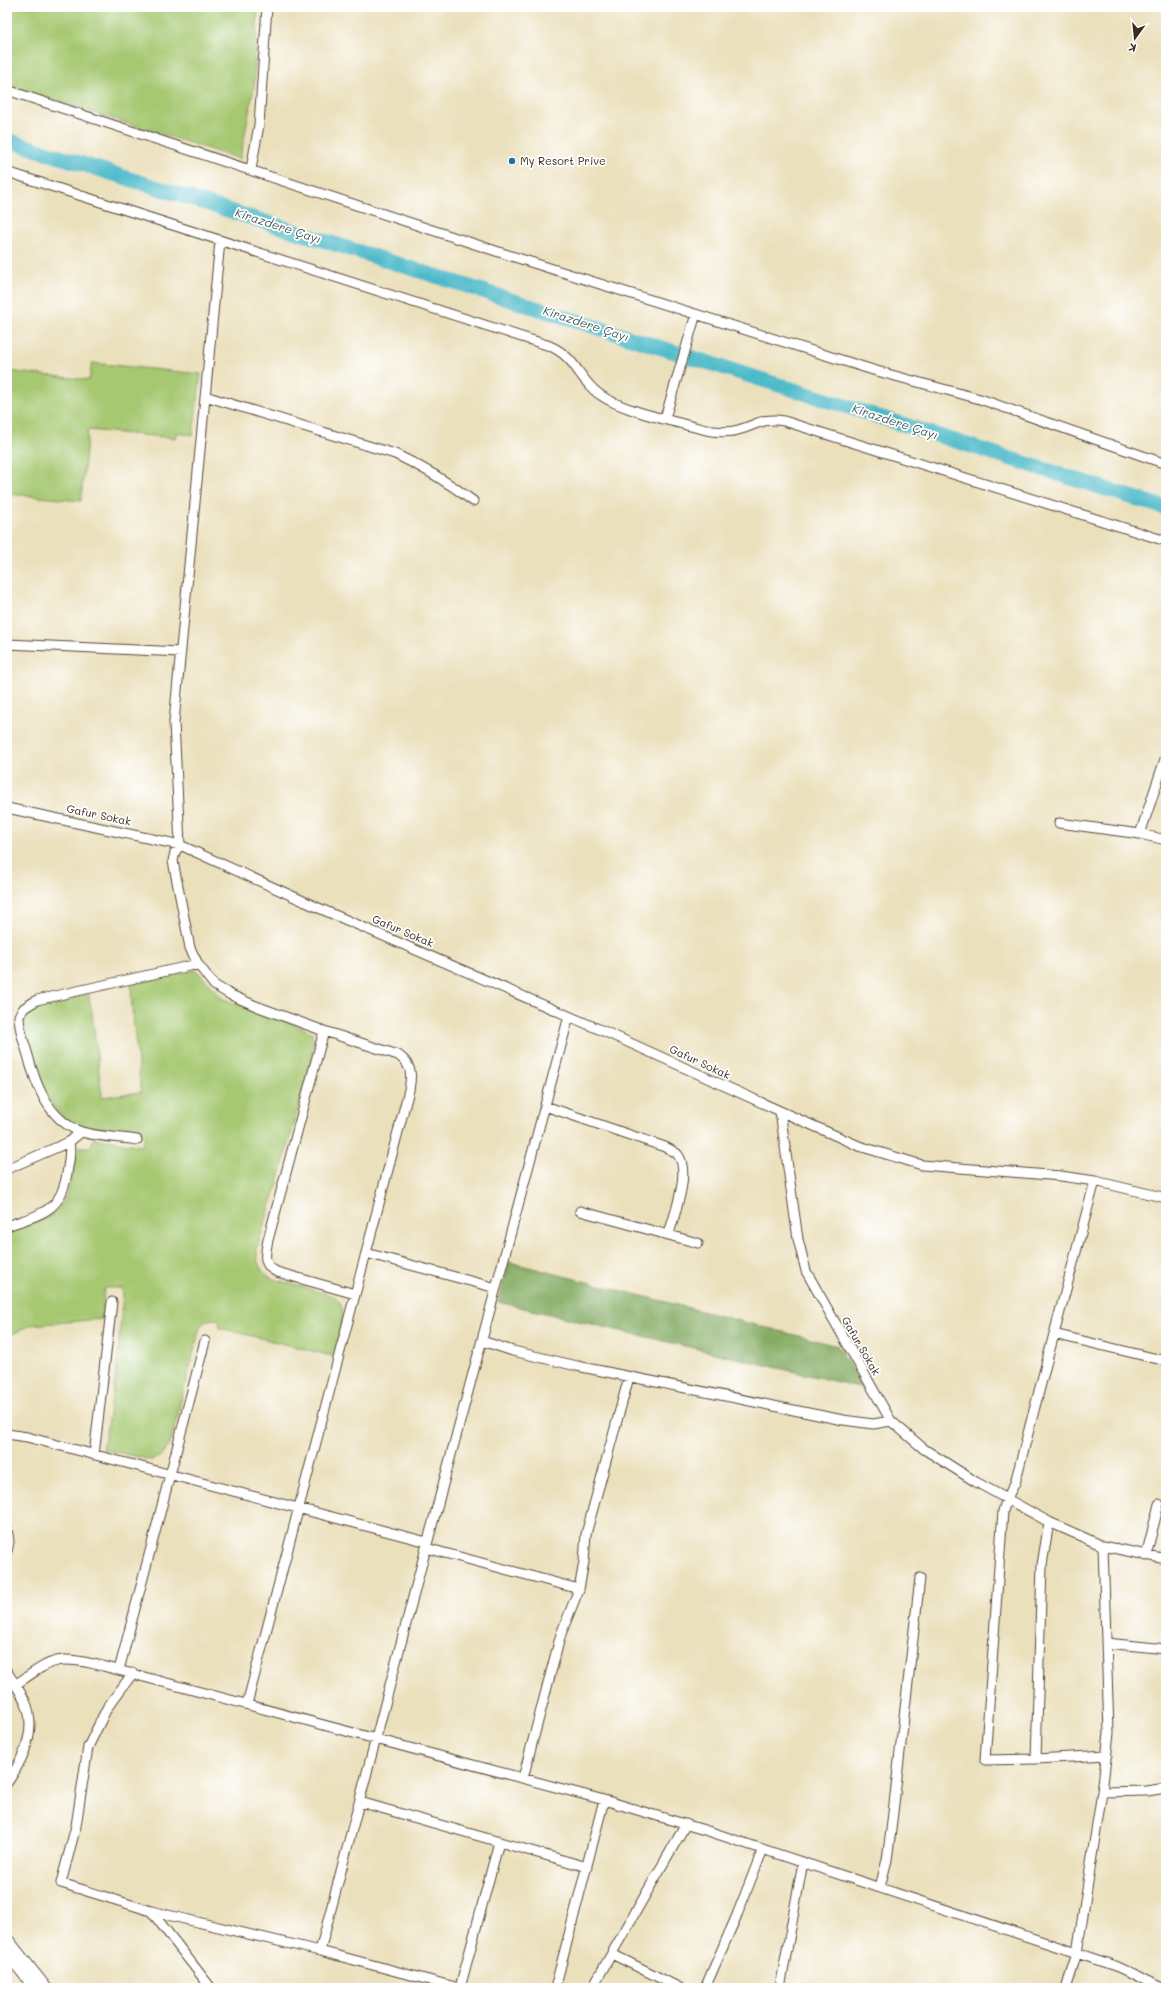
<svg xmlns="http://www.w3.org/2000/svg" width="1173" height="1995" font-family="Mali,sans-serif">
	<style>
		.green { fill: #a6c871; stroke: #707948 }
		.forest { fill: #84ac63; stroke: #606b40 }
		.lines { fill: none; stroke-linecap: round; stroke-linejoin: round }
		.river { stroke: #4ebac9; stroke-width: 15 }
		.minor-casing { stroke: #554536; stroke-width: 11 }
		.major-casing { stroke: #554536; stroke-width: 13 }
		.minor { stroke: #fff; stroke-width: 9 }
		.major { stroke: #fff; stroke-width: 11 }
		.poi-dot { fill: #1f6fb2; stroke: #fff; stroke-width: 1.5 }
		.labels { text-anchor: middle; stroke-width: 3.5; stroke-linejoin: round; paint-order: stroke }
		.poi-label { font-size: 11px; fill: #3b2a1e; stroke: #fff; text-anchor: start }
		.street-label { font-size: 11px; fill: #3b2a1e; stroke: #fff }
		.water-label { font-size: 12px; font-style: italic; fill: #425c5a; stroke: #fff }
	</style>
	<rect width="100%" height="100%" fill="#fff"/>
	<filter id="ink" filterUnits="userSpaceOnUse"><feTurbulence type="fractalNoise" baseFrequency=".025" numOctaves="2"/><feDisplacementMap in="SourceGraphic" scale="8" xChannelSelector="R" yChannelSelector="G"/><feConvolveMatrix kernelMatrix="1 2 1 2 8 2 1 2 1" color-interpolation-filters="sRGB"/></filter>
	<filter id="wash" filterUnits="userSpaceOnUse"><feTurbulence type="fractalNoise" baseFrequency=".012" numOctaves="4" result="noise"/><feDisplacementMap in="SourceGraphic" scale="16" xChannelSelector="R" yChannelSelector="G"/><feGaussianBlur stdDeviation="0.9" result="paint"/><feColorMatrix in="noise" values="0 0 0 0 0 0 0 0 0 0 0 0 0 0 0 0 0 1.4 0 .05"/><feComposite in="paint" operator="in"/></filter>
	<g filter="url(#wash)">
		<rect width="100%" height="100%" fill="#ebe0bc"/>
		<path class="green" d="M 7,7 L 258,7 L 254,87 L 240,159 L 7,85 Z
			M 92,363 L 201,374 L 193,435 L 176,433 L 175,438 L 88,430 L 81,501 L 7,494 L 7,371 L 89,380 Z
			M 196,970 L 223,999 L 308,1030 L 312,1033 L 314,1039 L 311,1061 L 277,1186 L 257,1247 C 256,1262 259,1270 271,1278 L 334,1296 C 352,1309 337,1339 332,1356 L 220,1328 L 219,1320 C 210,1318 206,1320 200,1327 L 170,1444 L 161,1456 L 151,1460 L 103,1449 L 116,1374 L 123,1294 L 122,1288 L 104,1288 L 102,1319 L 31,1325 L 7,1337 L 7,1232 C 21,1227 35,1223 48,1217 C 71,1206 73,1168 76,1147 L 91,1147 L 93,1138 L 142,1146 L 145,1136 C 125,1131 96,1132 78,1125 C 40,1111 30,1056 21,1021 L 30,1006 L 88,992 L 92,1013 L 102,1097 L 141,1092 L 132,1009 L 131,984 Z"/>
		<path class="forest" d="M 509,1262 L 838,1346 L 863,1388 L 498,1302 Z"/>
		<g class="lines">
			<path class="river" d="M 7,140 L 1166,508"/>
		</g>
	</g>
	<g filter="url(#ink)">
		<g class="lines">
			<g class="minor-casing">
				<path id="minor" d="M 7,90 L 505,254 L 873,370 L 980,399 L 1166,464
					M 251,169 L 259,125 L 267,7
					M 7,172 L 550,346 C 577,358 578,379 599,394 C 621,411 678,422 706,430 C 717,432 728,433 738,430 C 757,425 763,417 784,421 L 1166,541
					M 220,241 L 174,722 L 180,845 L 175,852 L 173,861 L 190,948 L 198,964 L 214,985 L 231,995 L 256,1006 L 324,1031 L 398,1055 C 412,1065 412,1074 409,1090 L 247,1704
					M 205,396 L 395,454 C 423,467 448,482 473,501
					M 665,418 L 696,314
					M 7,644 L 181,652
					M 7,808 L 180,845 L 321,909 L 608,1033 L 780,1111 L 798,1239 L 806,1271 L 891,1421 L 924,1449 L 976,1482 L 1049,1522 L 1103,1546 L 1166,1559
					M 1059,823 L 1140,834 L 1166,840
					M 1140,834 L 1166,756
					M 324,1031 L 268,1240 C 265,1254 262,1265 277,1272 L 355,1294
					M 545,1106 L 665,1147 C 669,1149 676,1152 678,1155 C 691,1172 674,1215 669,1234
					M 780,1111 L 859,1146 L 922,1165 L 1061,1176 L 1095,1181 L 1054,1334 L 1166,1361
					M 137,1140 C 120,1137 95,1137 79,1131 C 47,1118 35,1083 27,1052 C 23,1040 19,1028 19,1016 L 24,1008 L 37,1000 L 198,964
					M 7,1169 L 69,1142 L 81,1132
					M 1095,1181 L 1166,1198
					M 580,1211 L 698,1243
					M 7,1226 C 40,1214 61,1213 67,1173 C 69,1162 71,1152 69,1142
					M 366,1253 L 496,1288
					M 1054,1334 L 1015,1483 L 1007,1498 L 1003,1511 L 985,1760 L 1036,1759 L 1107,1755
					M 482,1341 L 513,1351 L 577,1366 L 843,1420 L 873,1424 L 891,1421
					M 7,1434 L 27,1437 L 427,1542
					M 94,1455 L 112,1302
					M 7,1527 L 9,1542 L 7,1551
					M 426,1548 L 579,1589
					M 1146,1556 L 1159,1504
					M 1106,1643 L 1166,1649
					M 119,1670 L 205,1341
					M 7,1672 C 13,1681 20,1691 25,1701 C 38,1729 23,1760 7,1783
					M 133,1673 L 107,1708 L 88,1747 L 76,1826 L 61,1883 L 151,1911 L 211,1988
					M 15,1685 C 54,1658 56,1655 103,1666 L 604,1800 L 711,1832 L 1077,1953 L 1102,1792 L 1109,1733 L 1103,1546
					M 1036,1759 L 1042,1565 L 1049,1522
					M 523,1778 L 561,1634 L 579,1589 L 584,1562 L 586,1534 L 629,1377
					M 1102,1792 L 1147,1791 L 1166,1788
					M 360,1802 L 587,1867
					M 880,1887 L 887,1860 L 891,1830 L 920,1578
					M 151,1911 L 320,1951 L 426,1548 L 569,1016
					M 320,1951 L 459,1988
					M 612,1954 L 680,1988
					M 460,1988 L 499,1842
					M 555,1988 L 604,1800
					M 592,1988 L 686,1824
					M 705,1988 L 737,1915 L 763,1849
					M 780,1988 L 803,1862
					M 1066,1988 L 1077,1953 L 1118,1967 L 1163,1988"/>
			</g>
			<g class="major-casing">
				<path id="major" d="M 7,1939 L 46,1988
					M 7,1953 L 35,1988"/>
			</g>
			<use href="#minor" class="minor"/>
			<use href="#major" class="major"/>
		</g>
	</g>
	<circle class="poi-dot" cx="512" cy="161" r="4"/>
	<g class="labels">
		<g class="poi-label">
			<text x="520" y="165">My Resort Prive</text>
		</g>
		<g class="street-label">
			<text transform="translate(99 815) rotate(12)" y="4">Gafur Sokak</text>
			<text transform="translate(403 931) rotate(23)" y="4">Gafur Sokak</text>
			<text transform="translate(700 1062) rotate(25)" y="4">Gafur Sokak</text>
			<text transform="translate(861 1346) rotate(60)" y="4">Gafur Sokak</text>
		</g>
		<g class="water-label">
			<text transform="translate(278 226) rotate(18)" y="4">Kirazdere Çayı</text>
			<text transform="translate(586 324) rotate(18)" y="4">Kirazdere Çayı</text>
			<text transform="translate(895 422) rotate(18)" y="4">Kirazdere Çayı</text>
		</g>
	</g>
	<rect width="1173" height="1995" fill="none" stroke="#fff" stroke-width="24"/>
	<g transform="translate(1135 38) rotate(195)" stroke="#ffffff" stroke-width="3" paint-order="stroke">
	<path d="M0-3L7 15L0 10L-7 15Z" fill="#3b2a1e"/>
	<text y="-6" font-size="11" font-weight="bold" text-anchor="middle" fill="#3b2a1e">K</text>
	</g>
</svg>
